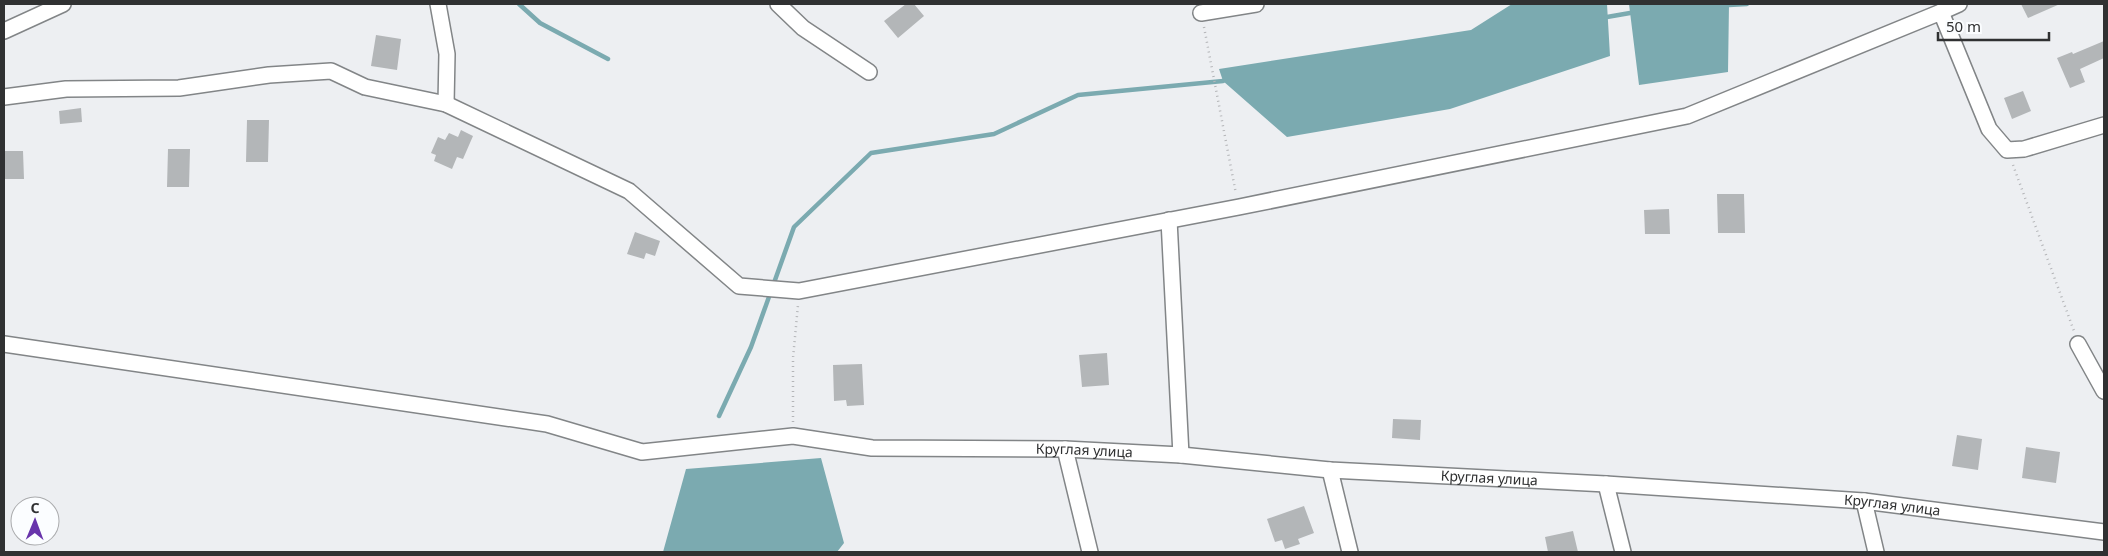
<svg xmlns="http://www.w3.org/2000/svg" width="2108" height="556" font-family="'Noto Sans',sans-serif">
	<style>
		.water { fill: #7baab0 }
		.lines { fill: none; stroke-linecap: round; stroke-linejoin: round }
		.stream { stroke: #7baab0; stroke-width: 4.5 }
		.building { fill: #b3b6b8 }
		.minor-casing { stroke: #828587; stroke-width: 18 }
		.path { stroke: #b4b5b8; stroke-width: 2.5; stroke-dasharray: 1 4; stroke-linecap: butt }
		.minor { stroke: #fff; stroke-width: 15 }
		.labels { text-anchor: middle; stroke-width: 4; stroke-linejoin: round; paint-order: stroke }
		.street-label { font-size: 14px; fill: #303132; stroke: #fbfdff }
	</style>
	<rect width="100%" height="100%" fill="#edeff2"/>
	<path class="water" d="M 1512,4 L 1607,4 L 1610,56 L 1450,109 L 1287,137 L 1223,81 L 1219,69 L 1471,30 Z
		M 1629,4 L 1729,4 L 1728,72 L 1639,85 Z
		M 821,458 L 844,543 L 837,552 L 663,552 L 686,469 Z"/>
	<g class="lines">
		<path class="stream" d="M 519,4 L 540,23 L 608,59
			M 1729,5 L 1747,4
			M 1607,17 L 1630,13
			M 719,416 L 751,347 L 794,227 L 871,153 L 994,134 L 1078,95 L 1223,81"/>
	</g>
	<path class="building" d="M 906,4 L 914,4 L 924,16 L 898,38 L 884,21 Z
		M 2021,4 L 2060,4 L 2028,18 Z
		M 376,35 L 401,39 L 397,70 L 371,66 Z
		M 2104,41 L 2104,58 L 2080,69 L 2085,82 L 2070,88 L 2057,58 L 2072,52 L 2073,54 Z
		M 2023,91 L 2031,111 L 2012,119 L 2004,98 Z
		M 81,108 L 82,122 L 60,124 L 59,111 Z
		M 247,120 L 269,120 L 268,162 L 246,162 Z
		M 461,130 L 473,136 L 463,159 L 457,157 L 452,169 L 434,161 L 436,155 L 431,153 L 438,137 L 445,140 L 449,133 L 458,137 Z
		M 168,149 L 190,149 L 189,187 L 167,187 Z
		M 4,151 L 23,151 L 24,179 L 4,179 Z
		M 1717,194 L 1744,194 L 1745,233 L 1718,233 Z
		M 1669,209 L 1670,234 L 1645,234 L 1644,210 Z
		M 635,232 L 660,241 L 655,256 L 646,253 L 644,259 L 627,254 Z
		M 1107,353 L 1109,385 L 1082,387 L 1079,355 Z
		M 862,364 L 864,405 L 847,406 L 846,400 L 834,401 L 833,365 Z
		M 1393,419 L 1421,420 L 1420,440 L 1392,438 Z
		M 1957,435 L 1982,439 L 1978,470 L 1952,466 Z
		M 2026,447 L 2060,452 L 2056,483 L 2022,478 Z
		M 1304,506 L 1314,533 L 1298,539 L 1300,544 L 1285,549 L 1282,540 L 1275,542 L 1267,519 Z
		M 1573,531 L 1578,552 L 1548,552 L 1545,537 Z"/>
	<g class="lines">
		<g class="minor-casing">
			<g id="minor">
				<path d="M 438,4 L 447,54 L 446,104"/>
				<path d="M 778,4 L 803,28 L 869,72"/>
				<path d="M 1941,12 L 1959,4"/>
				<path d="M 1201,13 L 1256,4"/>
				<path d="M 4,31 L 63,4"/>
				<path d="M 4,97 L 66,89 L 179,88 L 269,75 L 331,71 L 365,87 L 446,104 L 629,191 L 739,286 L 799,291 L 1239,207 L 1687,116 L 1941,12 L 1989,129 L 2007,150 L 2024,149 L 2104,125"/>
				<path d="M 1169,220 L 1181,455"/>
				<path id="s1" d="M 4,344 L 547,424 L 642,452 L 793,436 L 872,448 L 1065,449 L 1181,455 L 1330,470 L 1606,484 L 1864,501 L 2104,532"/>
				<path d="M 2078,344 L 2104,391"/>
				<path d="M 1065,449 L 1090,552"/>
				<path d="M 1330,470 L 1350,552"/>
				<path d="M 1606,484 L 1623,552"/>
				<path d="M 1864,501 L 1876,552"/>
			</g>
		</g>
		<path class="path" d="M 1204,27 L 1236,194
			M 2013,165 L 2074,331
			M 793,422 L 793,358 L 798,305"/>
		<use href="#minor" class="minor"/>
	</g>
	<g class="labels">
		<g class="street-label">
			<text dy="5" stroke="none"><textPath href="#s1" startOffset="1092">Круглая улица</textPath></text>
			<text dy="5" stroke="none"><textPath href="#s1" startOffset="1498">Круглая улица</textPath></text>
			<text dy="5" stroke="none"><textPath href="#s1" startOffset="1902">Круглая улица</textPath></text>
		</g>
	</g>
	<rect width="2108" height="556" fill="none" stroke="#303132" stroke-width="10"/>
	<g transform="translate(35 521) rotate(1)"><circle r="24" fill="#fbfdff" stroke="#aaabad"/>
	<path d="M0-4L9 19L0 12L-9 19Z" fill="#6834ab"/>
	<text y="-8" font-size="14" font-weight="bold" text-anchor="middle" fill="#303132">С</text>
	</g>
	<path d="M1938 32v8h111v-8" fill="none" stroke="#303132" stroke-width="2.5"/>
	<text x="1946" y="32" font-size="15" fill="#303132" stroke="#fbfdff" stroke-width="4" paint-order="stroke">50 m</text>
</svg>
